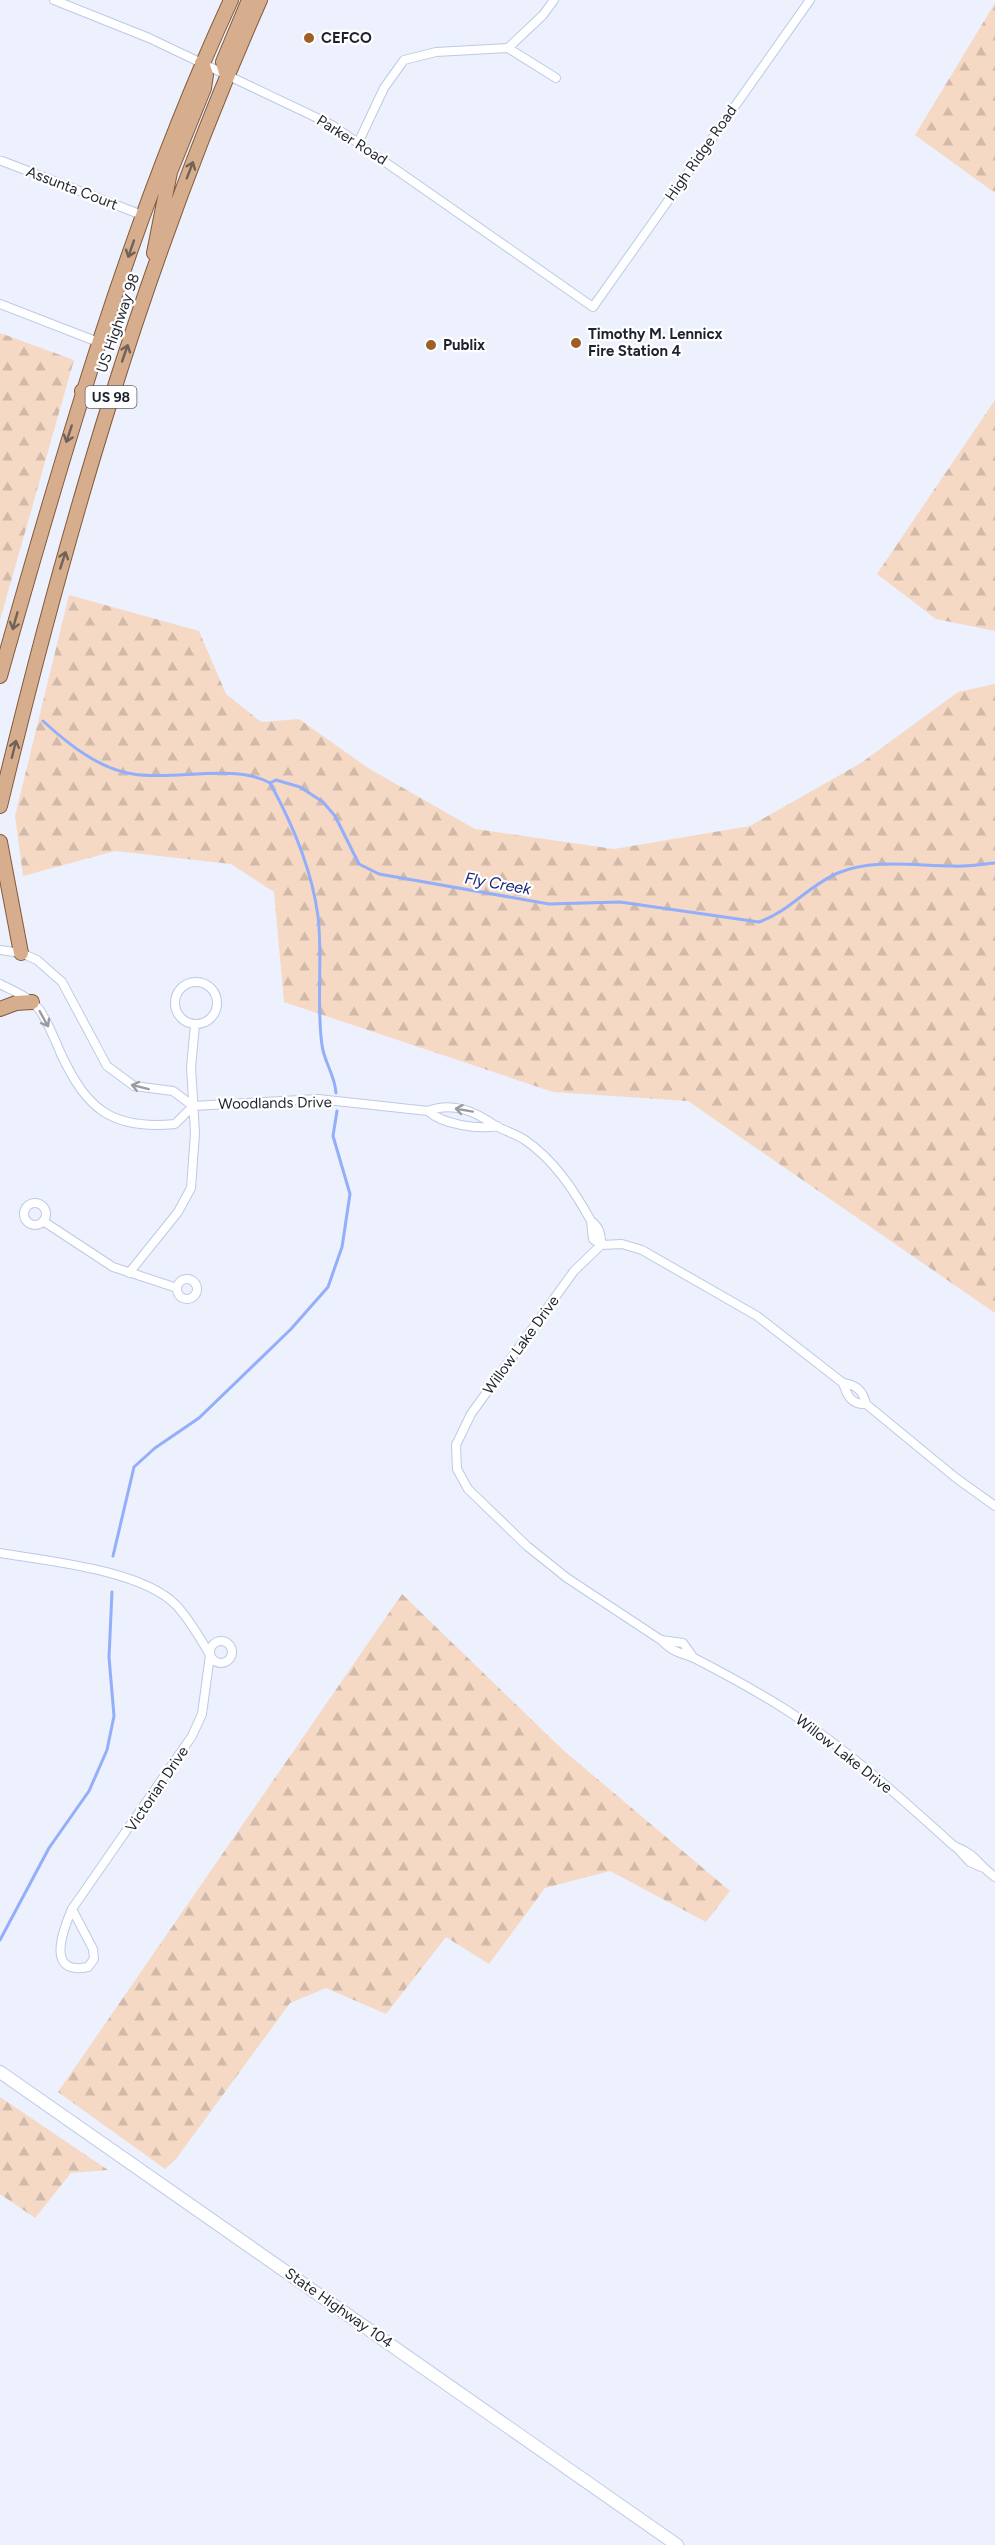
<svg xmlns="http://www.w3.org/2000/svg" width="995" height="2545" font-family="Figtree,sans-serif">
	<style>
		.forest { fill: url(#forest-firs) }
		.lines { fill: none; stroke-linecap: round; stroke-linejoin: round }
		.stream { stroke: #93aefa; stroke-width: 3 }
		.street-casing { stroke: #bdc9e6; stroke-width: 10 }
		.secondary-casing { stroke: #bdc9e6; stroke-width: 14 }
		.primary-casing { stroke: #845a3b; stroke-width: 16 }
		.street { stroke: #fff; stroke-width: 8 }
		.secondary { stroke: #fff; stroke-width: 12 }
		.primary { stroke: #d6ae8e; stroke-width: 14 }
		.oneway { stroke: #716259 }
		.oneway2 { stroke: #9a9ca1 }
		.poi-dot { fill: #9e5e27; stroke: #fff; stroke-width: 2 }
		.labels { text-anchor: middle; stroke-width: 4.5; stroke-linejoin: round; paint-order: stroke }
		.shield { fill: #fff; stroke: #62656d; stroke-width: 1.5 }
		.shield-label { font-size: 14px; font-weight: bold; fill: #1f232e }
		.poi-label { font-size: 15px; font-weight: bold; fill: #1f232e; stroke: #fff; text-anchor: start }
		.street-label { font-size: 15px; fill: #1f232e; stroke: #fff }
		.water-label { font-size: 16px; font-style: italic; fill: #152378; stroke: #fff }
	</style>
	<defs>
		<pattern id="forest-firs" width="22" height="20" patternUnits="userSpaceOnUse" patternTransform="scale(1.5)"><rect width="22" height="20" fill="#f5d9c5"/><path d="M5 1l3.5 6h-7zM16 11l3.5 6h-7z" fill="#d2baaa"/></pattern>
	</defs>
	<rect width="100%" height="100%" fill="#ecf1fd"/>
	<path class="forest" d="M 995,3 L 995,193 L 915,135 Z
		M 0,333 L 74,360 L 0,620 Z
		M 995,400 L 995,631 L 936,619 L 877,574 Z
		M 69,595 L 199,631 L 226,694 L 261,722 L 299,719 L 368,768 L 475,829 L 614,849 L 750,826 L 861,763 L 958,692 L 995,684 L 995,1313 L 688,1101 L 553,1092 L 284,1002 L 274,892 L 231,864 L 115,851 L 23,876 L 15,816 Z
		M 402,1594 L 563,1750 L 730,1891 L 706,1922 L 610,1871 L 545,1888 L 489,1964 L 446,1937 L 386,2014 L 326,1988 L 290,2003 L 176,2159 L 165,2169 L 58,2092 Z
		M 0,2097 L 108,2170 L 71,2173 L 35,2218 L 0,2194 Z"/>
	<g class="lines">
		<path class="stream" d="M 43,721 C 68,744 99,769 133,774 C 173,781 235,763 270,783 L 276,780 L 300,787 L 323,802 L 335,816 L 359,864 L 379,874 L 549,904 L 620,902 L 759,922 C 789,912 809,885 838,873 C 873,858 916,866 953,866 C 967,867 981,864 995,863
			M 270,783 C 292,823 312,871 318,916 C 323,959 316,1003 322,1045 C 324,1062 335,1075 336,1093
			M 113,1556 L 134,1467 L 155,1448 L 199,1418 L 291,1329 L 328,1287 L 342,1247 L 350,1194 L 333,1136 L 337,1111
			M 0,1940 L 49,1848 L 89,1791 L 107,1750 L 114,1716 L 109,1657 L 112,1592"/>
		<g class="street-casing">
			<path id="street" d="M 54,0 L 149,38 L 332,125 L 593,307 L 810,0
				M 508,48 L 556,78
				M 359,141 L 384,88 L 404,60 L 436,52 L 508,48 L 543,15 L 554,0
				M 2,161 L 142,215
				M 0,304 L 98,342
				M 0,950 L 21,953 L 37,960 L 62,982 L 107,1066 L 134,1086 L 173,1091 L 193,1106 L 318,1099 L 428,1111 C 453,1101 476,1112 496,1126 C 505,1131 516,1134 525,1140 C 554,1160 574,1190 591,1221 C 600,1227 601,1235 601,1245
				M175 1003a21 21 0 1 1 42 0a21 21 0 1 1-42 0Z
				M 0,984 C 15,992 31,997 41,1012 C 49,1025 55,1040 61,1054 C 87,1109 111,1130 175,1124 L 193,1106
				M 428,1111 C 442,1124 478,1130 497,1126
				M24 1214a11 11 0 1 1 22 0a11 11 0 1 1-22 0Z
				M 43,1221 L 113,1267 L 177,1288
				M 591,1221 L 593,1239 L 601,1245
				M 129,1273 L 178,1212 L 191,1188 L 195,1133 L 191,1067 L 195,1025
				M177 1289a10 10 0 1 1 20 0a10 10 0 1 1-20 0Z
				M 843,1383 C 857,1385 863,1391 866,1404
				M 995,1506 L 956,1478 L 866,1404 C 852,1405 847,1396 843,1383 L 757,1316 L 642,1250 L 622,1244 L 601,1245 L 574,1271 L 471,1414 L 456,1445 L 457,1469 L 468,1489 L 527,1546 L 567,1578 L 661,1640 C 677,1656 681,1651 696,1659 C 727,1675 758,1692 788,1711 C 848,1750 901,1798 954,1846 C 976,1854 977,1864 995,1877
				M 0,1553 C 48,1561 142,1570 176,1605 C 190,1620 200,1638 210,1655 L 202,1714 L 192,1736 L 72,1909
				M 661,1640 L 683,1643 L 693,1657
				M210 1652a11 11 0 1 1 22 0a11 11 0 1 1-22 0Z
				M 955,1846 L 970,1862 L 981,1867
				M 72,1909 L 93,1949 L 94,1959 L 88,1967 C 45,1976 63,1930 72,1909 Z"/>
		</g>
		<g class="secondary-casing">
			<path id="secondary" d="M 0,2072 L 677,2545"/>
		</g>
		<g class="primary-casing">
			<path id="primary" d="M 226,73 L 223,62 L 249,0
				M 154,253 L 170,172 L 204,88 L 206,75 L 202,63
				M 82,391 L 109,401
				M 0,676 C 65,446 131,217 231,0
				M 0,806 C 66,531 145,259 260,0
				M 0,842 L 21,953
				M 0,1009 L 16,1003 L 32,1002"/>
		</g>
		<use href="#street" class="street"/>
		<use href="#secondary" class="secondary"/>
		<use href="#primary" class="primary"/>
	</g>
	<defs><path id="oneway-shaft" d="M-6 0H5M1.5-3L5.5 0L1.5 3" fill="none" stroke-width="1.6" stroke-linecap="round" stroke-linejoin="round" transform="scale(1.5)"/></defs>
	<g class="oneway">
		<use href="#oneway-shaft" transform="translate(190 170) rotate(-69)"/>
		<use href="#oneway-shaft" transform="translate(131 249) rotate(109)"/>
		<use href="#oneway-shaft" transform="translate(125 353) rotate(-71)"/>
		<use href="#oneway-shaft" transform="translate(69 434) rotate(108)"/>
		<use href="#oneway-shaft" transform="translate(63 560) rotate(-72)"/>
		<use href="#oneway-shaft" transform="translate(15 621) rotate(106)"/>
		<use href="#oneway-shaft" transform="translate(14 749) rotate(-76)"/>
	</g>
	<g class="oneway2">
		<use href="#oneway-shaft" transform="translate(44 1019) rotate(61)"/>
		<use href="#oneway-shaft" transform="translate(140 1087) rotate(-166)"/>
		<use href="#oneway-shaft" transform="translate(464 1110) rotate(-170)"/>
	</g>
	<g class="poi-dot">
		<circle cx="309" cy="38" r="6"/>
		<circle cx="576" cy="343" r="6"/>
		<circle cx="431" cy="345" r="6"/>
	</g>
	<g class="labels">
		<rect class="shield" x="85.5" y="386" width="51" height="22" rx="4.5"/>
		<g class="shield-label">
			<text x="111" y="402">US 98</text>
		</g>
		<g class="poi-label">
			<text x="321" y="43">CEFCO</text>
			<text x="588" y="339">Timothy M. Lennicx<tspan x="588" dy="17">Fire Station 4</tspan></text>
			<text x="443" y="350">Publix</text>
		</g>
		<g class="street-label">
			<text transform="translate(352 140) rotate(32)" y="5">Parker Road</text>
			<text transform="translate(701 153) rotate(-55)" y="5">High Ridge Road</text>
			<text transform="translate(72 188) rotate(21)" y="5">Assunta Court</text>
			<text transform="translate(118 323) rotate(-71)" y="5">US Highway 98</text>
			<text transform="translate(275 1103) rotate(-1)" y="5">Woodlands Drive</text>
			<text transform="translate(521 1345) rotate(-54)" y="5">Willow Lake Drive</text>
			<text transform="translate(844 1754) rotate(38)" y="5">Willow Lake Drive</text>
			<text transform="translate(157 1789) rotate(-56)" y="5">Victorian Drive</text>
			<text transform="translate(339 2308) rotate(35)" y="5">State Highway 104</text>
		</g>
		<g class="water-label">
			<text transform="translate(498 883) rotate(10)" y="6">Fly Creek</text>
		</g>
	</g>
</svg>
